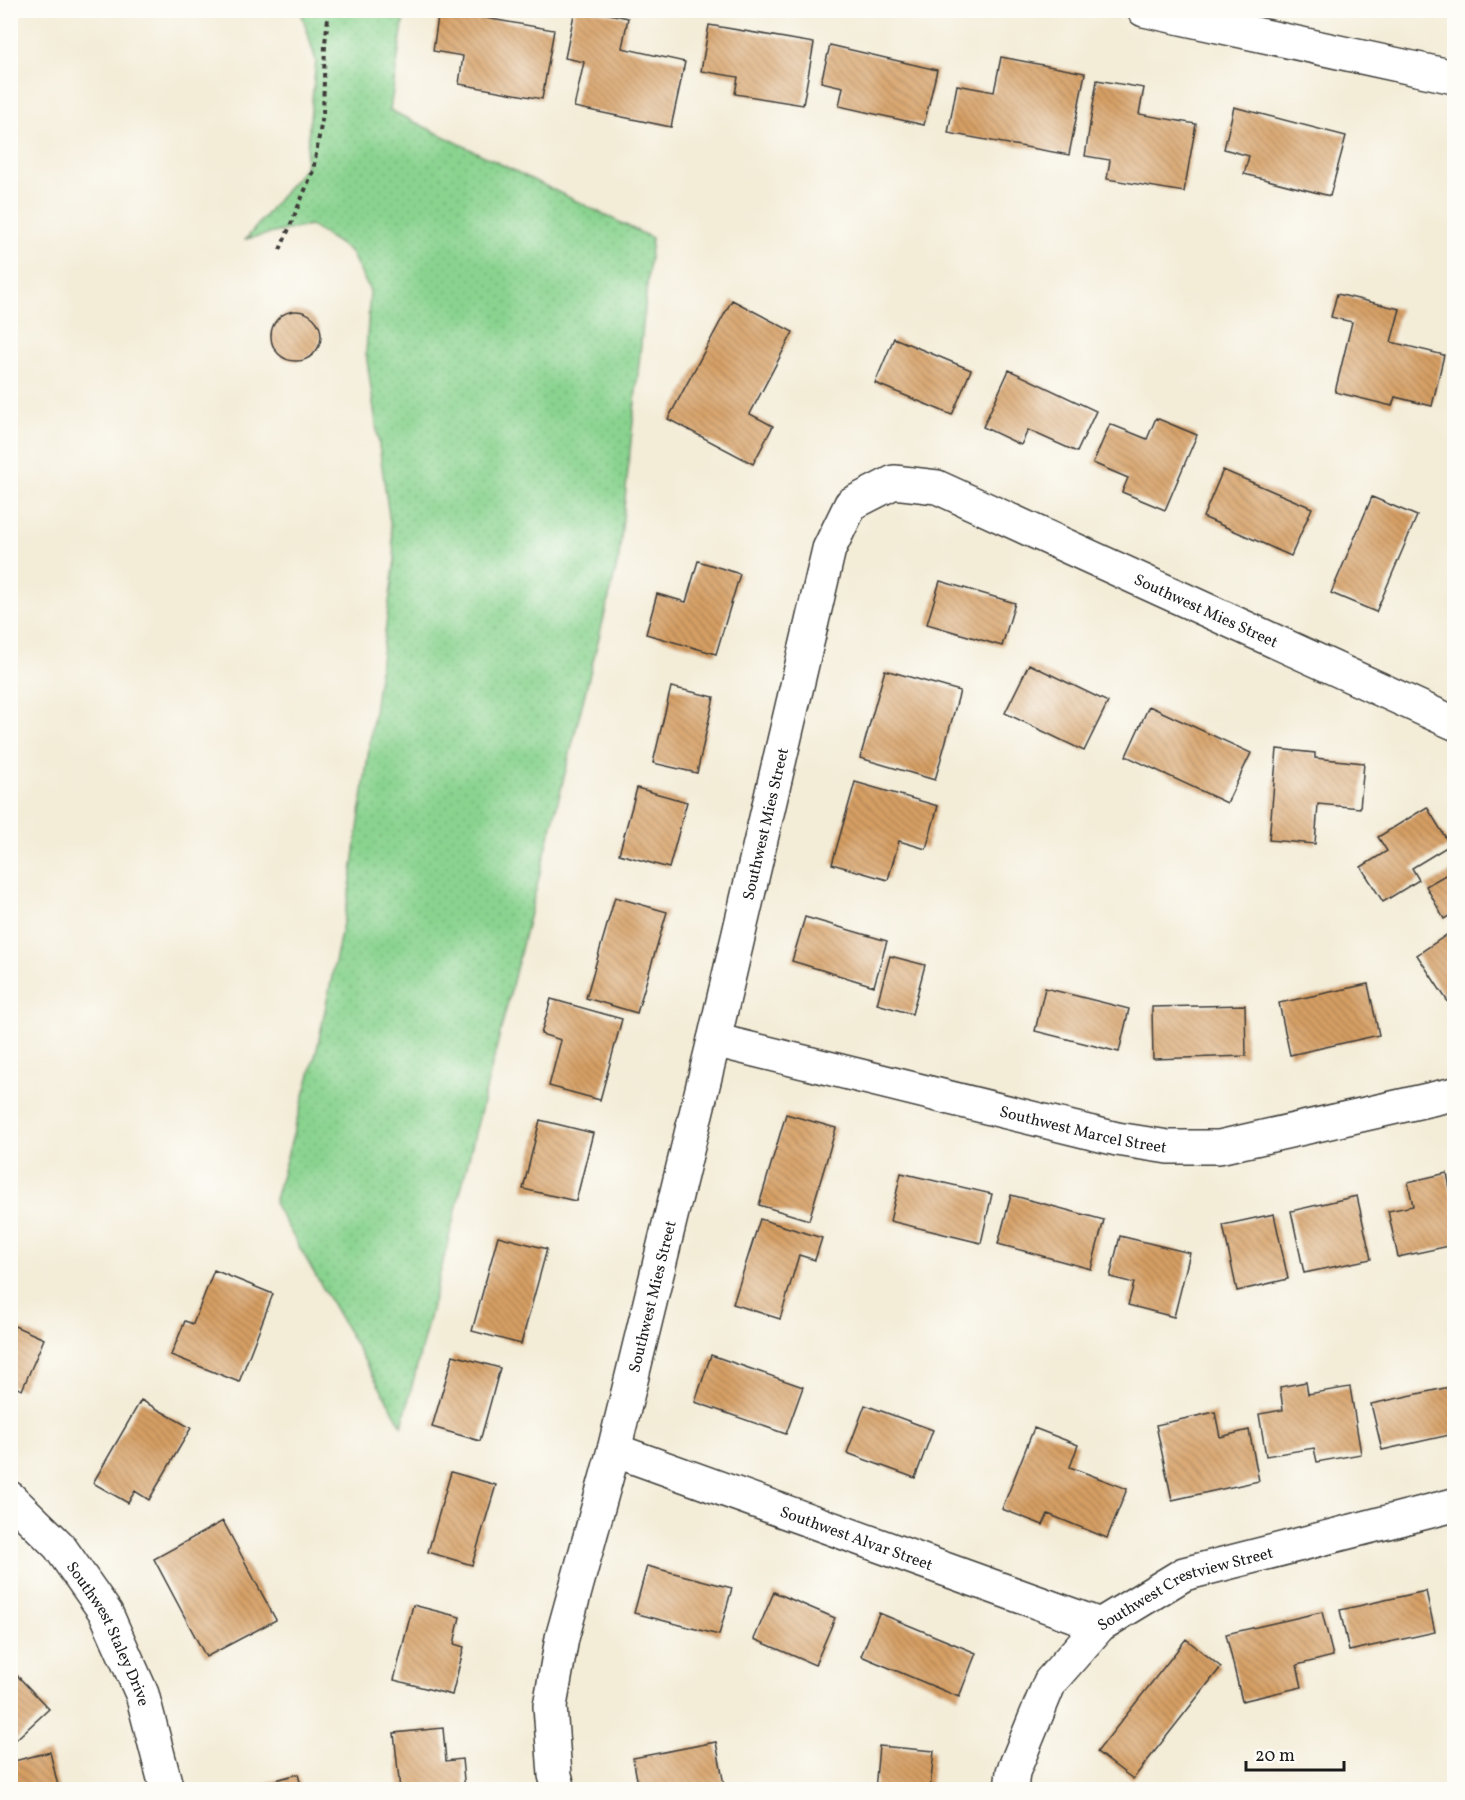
<svg xmlns="http://www.w3.org/2000/svg" width="1465" height="1800" font-family="Vollkorn,serif">
	<style>
		.grass { fill: url(#grass-dots); stroke: #527856; stroke-width: 1.5 }
		.building { fill: url(#building-back-hatch) }
		.lines { fill: none; stroke-linecap: round; stroke-linejoin: round }
		.minor-casing { stroke: #3c3b38; stroke-width: 36 }
		.path { stroke: #3c3b38; stroke-width: 4; stroke-dasharray: 4.5 4.5; stroke-linecap: butt }
		.minor { stroke: #fff; stroke-width: 33 }
		.labels { text-anchor: middle; stroke-width: 6; stroke-linejoin: round; paint-order: stroke }
		.street-label { font-size: 16px; fill: #1c1c1c; stroke: #fdfcf7 }
	</style>
	<defs>
		<pattern id="grass-dots" width="8" height="8" patternUnits="userSpaceOnUse" patternTransform="scale(1.5)"><rect width="8" height="8" fill="#89d38f"/><path d="M2 2h.1M6 6h.1" fill="none" stroke="#76b57b" stroke-width="1.8" stroke-linecap="round"/></pattern>
		<pattern id="building-back-hatch" width="6" height="6" patternUnits="userSpaceOnUse" patternTransform="scale(1.5)"><rect width="6" height="6" fill="#d69f64"/><path d="M-1 5l2 2M0 0l6 6M5-1l2 2" fill="none" stroke="#ad8152"/></pattern>
	</defs>
	<rect width="100%" height="100%" fill="#fdfcf7"/>
	<filter id="ink" filterUnits="userSpaceOnUse"><feTurbulence type="fractalNoise" baseFrequency=".0167" numOctaves="2"/><feDisplacementMap in="SourceGraphic" scale="12" xChannelSelector="R" yChannelSelector="G"/><feConvolveMatrix kernelMatrix="1 2 1 2 8 2 1 2 1" color-interpolation-filters="sRGB"/></filter>
	<filter id="wash" filterUnits="userSpaceOnUse"><feTurbulence type="fractalNoise" baseFrequency=".008" numOctaves="4" result="noise"/><feDisplacementMap in="SourceGraphic" scale="24" xChannelSelector="R" yChannelSelector="G"/><feGaussianBlur stdDeviation="1.35" result="paint"/><feColorMatrix in="noise" values="0 0 0 0 0 0 0 0 0 0 0 0 0 0 0 0 0 1.4 0 .05"/><feComposite in="paint" operator="in"/></filter>
	<g filter="url(#wash)">
		<rect width="100%" height="100%" fill="#f3ecd7"/>
		<path class="grass" d="M 301,11 L 405,11 L 390,110 L 652,238 L 619,557 L 402,1426 L 274,1203 L 317,1049 L 349,894 L 395,559 L 366,353 L 370,291 L 350,251 L 310,225 L 246,239 L 305,167 L 316,61 Z"/>
		<g id="blocks">
			<path class="building" d="M 439,10 L 554,30 L 542,99 L 459,84 L 463,56 L 433,51 Z
				M 575,10 L 590,10 L 628,18 L 622,48 L 685,62 L 671,127 L 574,107 L 584,62 L 565,58 Z
				M 709,25 L 814,43 L 803,105 L 735,94 L 738,77 L 701,71 Z
				M 830,45 L 937,70 L 924,125 L 839,106 L 843,87 L 821,82 Z
				M 1001,57 L 1085,73 L 1069,155 L 948,133 L 957,85 L 994,92 Z
				M 1097,80 L 1144,88 L 1139,114 L 1196,124 L 1184,192 L 1107,179 L 1110,160 L 1085,156 Z
				M 1234,107 L 1346,136 L 1330,196 L 1244,174 L 1249,156 L 1224,149 Z
				M 1337,294 L 1400,309 L 1391,342 L 1444,355 L 1432,406 L 1395,397 L 1392,406 L 1335,392 L 1352,322 L 1331,317 Z
				M 732,300 L 793,332 L 750,414 L 773,426 L 753,464 L 668,419 Z
				M271 336a25 25 0 1 1 50 0a25 25 0 1 1-50 0Z
				M 894,338 L 971,370 L 952,415 L 875,383 Z
				M 1009,370 L 1096,411 L 1077,452 L 1028,430 L 1021,445 L 983,427 Z
				M 1156,418 L 1197,435 L 1165,510 L 1122,492 L 1128,478 L 1093,463 L 1110,424 L 1147,439 Z
				M 1223,470 L 1312,508 L 1291,556 L 1203,517 Z
				M 1372,497 L 1417,516 L 1376,612 L 1331,593 Z
				M 698,561 L 740,574 L 716,654 L 646,634 L 657,594 L 686,602 Z
				M 940,581 L 1015,603 L 1002,646 L 927,624 Z
				M 1029,664 L 1108,702 L 1084,751 L 1005,713 Z
				M 885,670 L 960,691 L 935,780 L 860,758 Z
				M 671,687 L 714,697 L 697,773 L 653,763 Z
				M 1149,706 L 1251,753 L 1227,803 L 1126,756 Z
				M 1277,749 L 1315,753 L 1315,758 L 1364,763 L 1360,808 L 1318,804 L 1315,844 L 1269,840 Z
				M 855,782 L 938,806 L 926,849 L 899,841 L 888,880 L 832,864 Z
				M 637,788 L 687,802 L 669,868 L 619,854 Z
				M 1427,807 L 1450,845 L 1412,868 L 1419,880 L 1383,902 L 1361,867 L 1387,851 L 1378,837 Z
				M 1454,870 L 1454,913 L 1444,919 L 1426,886 Z
				M 615,897 L 667,912 L 637,1013 L 586,998 Z
				M 805,917 L 887,941 L 874,986 L 792,961 Z
				M 1454,930 L 1454,1011 L 1417,955 Z
				M 890,956 L 925,965 L 912,1014 L 877,1004 Z
				M 1368,984 L 1379,1035 L 1290,1055 L 1279,1003 Z
				M 1045,988 L 1129,1009 L 1119,1052 L 1035,1031 Z
				M 551,999 L 622,1019 L 600,1100 L 549,1086 L 561,1040 L 541,1034 Z
				M 1245,1005 L 1246,1056 L 1153,1059 L 1152,1007 Z
				M 786,1114 L 836,1128 L 809,1220 L 759,1205 Z
				M 540,1120 L 593,1133 L 576,1201 L 523,1189 Z
				M 901,1173 L 992,1194 L 981,1243 L 890,1221 Z
				M 1447,1173 L 1454,1208 L 1454,1245 L 1398,1257 L 1388,1211 L 1413,1206 L 1408,1182 Z
				M 1011,1195 L 1104,1220 L 1091,1269 L 998,1244 Z
				M 1357,1196 L 1371,1259 L 1304,1273 L 1291,1211 Z
				M 1274,1214 L 1288,1279 L 1237,1291 L 1223,1225 Z
				M 760,1219 L 822,1238 L 815,1260 L 799,1255 L 780,1319 L 733,1304 Z
				M 498,1236 L 547,1249 L 521,1344 L 472,1331 Z
				M 1120,1236 L 1190,1253 L 1174,1317 L 1128,1305 L 1134,1283 L 1110,1277 Z
				M 214,1270 L 273,1294 L 239,1382 L 171,1355 L 185,1321 L 193,1324 Z
				M 10,1324 L 44,1339 L 22,1390 L 10,1385 Z
				M 453,1355 L 500,1368 L 480,1441 L 432,1427 Z
				M 711,1355 L 803,1387 L 786,1434 L 695,1402 Z
				M 1306,1382 L 1308,1394 L 1350,1387 L 1361,1454 L 1317,1462 L 1314,1448 L 1266,1456 L 1259,1414 L 1283,1410 L 1280,1387 Z
				M 1454,1386 L 1454,1434 L 1382,1450 L 1371,1404 Z
				M 141,1400 L 191,1428 L 149,1500 L 135,1491 L 128,1503 L 93,1483 Z
				M 865,1405 L 933,1430 L 915,1478 L 847,1453 Z
				M 1215,1412 L 1220,1437 L 1249,1430 L 1259,1481 L 1172,1500 L 1156,1425 Z
				M 1034,1428 L 1078,1445 L 1070,1467 L 1127,1489 L 1107,1538 L 1048,1514 L 1043,1525 L 1002,1509 Z
				M 451,1472 L 496,1485 L 472,1565 L 428,1552 Z
				M 223,1521 L 276,1620 L 206,1657 L 154,1559 Z
				M 647,1566 L 732,1588 L 719,1635 L 634,1613 Z
				M 1426,1591 L 1435,1632 L 1349,1651 L 1340,1610 Z
				M 774,1592 L 835,1618 L 815,1665 L 754,1639 Z
				M 413,1605 L 460,1617 L 454,1644 L 464,1647 L 452,1695 L 394,1680 Z
				M 1322,1612 L 1333,1656 L 1297,1665 L 1302,1687 L 1242,1701 L 1226,1634 Z
				M 879,1613 L 976,1653 L 959,1697 L 861,1656 Z
				M 1186,1639 L 1221,1667 L 1133,1779 L 1097,1752 Z
				M 10,1668 L 49,1709 L 10,1745 Z
				M 443,1728 L 446,1761 L 462,1759 L 465,1790 L 400,1790 L 394,1733 Z
				M 716,1742 L 725,1790 L 639,1790 L 633,1758 Z
				M 879,1746 L 934,1751 L 930,1790 L 875,1790 Z
				M 50,1752 L 59,1790 L 10,1790 L 10,1762 Z
				M 298,1774 L 302,1790 L 242,1790 L 242,1789 Z"/>
		</g>
	</g>
	<g filter="url(#ink)">
		<use href="#blocks" fill-opacity="0" stroke="#3c3b38" stroke-width="1.5"/>
		<g class="lines">
			<g class="minor-casing">
				<g id="minor">
					<path d="M 1144,10 L 1454,77"/>
					<path id="s1" d="M 714,1040 L 1117,1139 L 1168,1147 L 1219,1147 L 1454,1094"/>
					<path id="s2" d="M 614,1450 L 1100,1625"/>
					<path id="s3" d="M 10,1498 L 59,1546 L 106,1613 L 142,1694 L 167,1790"/>
					<path id="s4" d="M 559,1790 L 555,1775 L 550,1706 L 562,1638 L 614,1450 L 714,1040 L 829,549 L 851,504 L 894,482 L 937,487 L 1454,723"/>
					<path id="s5" d="M 1011,1790 L 1013,1772 L 1050,1682 L 1100,1625 L 1184,1574 L 1454,1505"/>
				</g>
			</g>
			<path class="path" d="M 280,250 L 313,171 L 323,114 L 325,43 L 329,10"/>
			<use href="#minor" class="minor"/>
		</g>
	</g>
	<g class="labels">
		<g class="street-label">
			<text dy="6" stroke="none"><textPath href="#s4" startOffset="1713">Southwest Mies Street</textPath></text>
			<text dy="6" stroke="none"><textPath href="#s4" startOffset="993">Southwest Mies Street</textPath></text>
			<text dy="6" stroke="none"><textPath href="#s1" startOffset="380">Southwest Marcel Street</textPath></text>
			<text dy="6" stroke="none"><textPath href="#s4" startOffset="507">Southwest Mies Street</textPath></text>
			<text dy="6" stroke="none"><textPath href="#s2" startOffset="258">Southwest Alvar Street</textPath></text>
			<text dy="6" stroke="none"><textPath href="#s5" startOffset="285">Southwest Crestview Street</textPath></text>
			<text dy="6" stroke="none"><textPath href="#s3" startOffset="170">Southwest Staley Drive</textPath></text>
		</g>
	</g>
	<rect width="1465" height="1800" fill="none" stroke="#fdfcf7" stroke-width="36"/>
	<path d="M1246 1761v9h98v-9" fill="none" stroke="#1c1c1c" stroke-width="3"/>
	<text x="1255" y="1761" font-size="18" fill="#1c1c1c" stroke="#fdfcf7" stroke-width="4.5" paint-order="stroke">20 m</text>
</svg>
